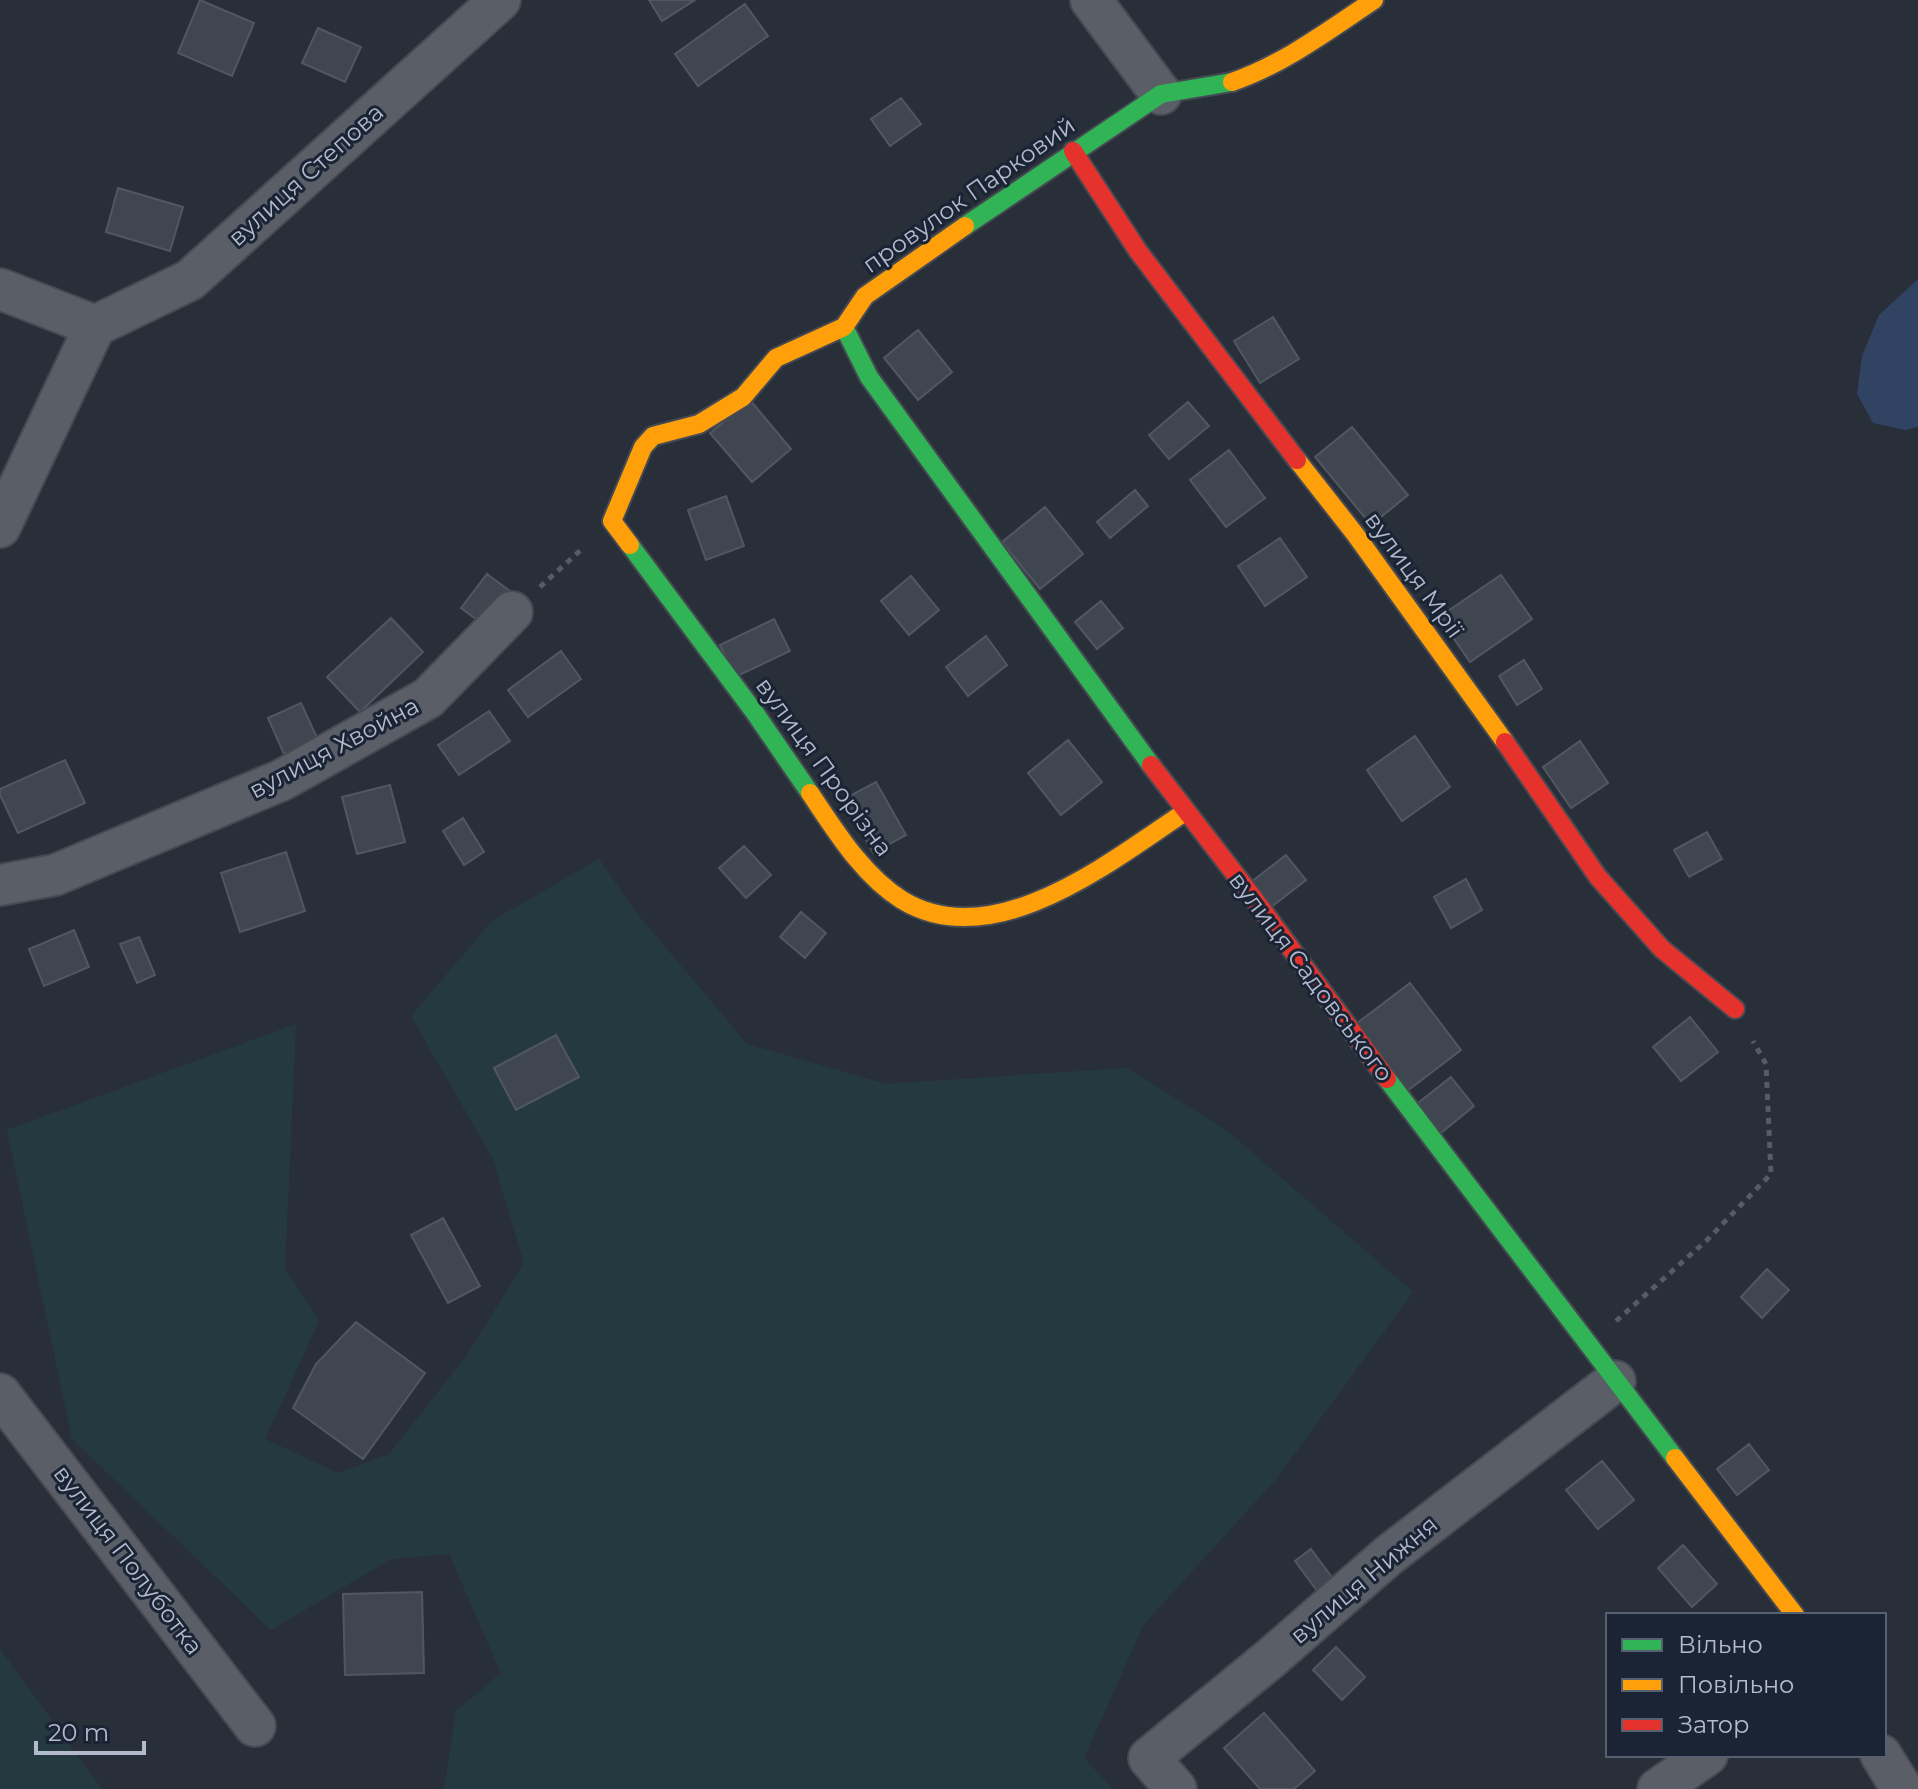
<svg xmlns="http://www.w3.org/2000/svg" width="1918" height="1789" font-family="Montserrat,sans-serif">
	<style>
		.green { fill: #253a40 }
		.water { fill: #314363 }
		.building { fill: #40464f; stroke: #515761; stroke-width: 2 }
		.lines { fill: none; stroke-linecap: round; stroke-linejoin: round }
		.street-casing { stroke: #454a52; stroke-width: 44 }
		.fast-casing { stroke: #454a52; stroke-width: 22 }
		.slow-casing { stroke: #454a52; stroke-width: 22 }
		.jam-casing { stroke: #454a52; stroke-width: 22 }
		.path { stroke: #575c64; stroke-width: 5; stroke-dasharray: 6 6; stroke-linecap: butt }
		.street { stroke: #595e67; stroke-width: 40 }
		.fast { stroke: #30b455; stroke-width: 18 }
		.slow { stroke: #ff9f0a; stroke-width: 18 }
		.jam { stroke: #e5322d; stroke-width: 18 }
		.labels { text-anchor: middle; stroke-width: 6; stroke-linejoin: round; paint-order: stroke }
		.street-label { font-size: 24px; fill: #b2bacb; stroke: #1b2435 }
	</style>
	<rect width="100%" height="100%" fill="#292f39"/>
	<path class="green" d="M 599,859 L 635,911 L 747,1044 L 886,1084 L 1127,1068 L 1226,1130 L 1413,1292 L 1277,1478 L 1144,1624 L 1084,1758 L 1113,1789 L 444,1789 L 456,1711 L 501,1673 L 449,1554 L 391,1559 L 271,1630 L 72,1439 L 7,1130 L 296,1024 L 285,1269 L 319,1321 L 265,1439 L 338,1473 L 389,1454 L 467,1355 L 524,1263 L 493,1159 L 411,1016 L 492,921 Z
		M 0,1649 L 102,1789 L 0,1789 Z"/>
	<path class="water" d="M 1918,279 L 1918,427 L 1906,430 L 1873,423 L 1857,394 L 1862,356 L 1879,315 Z"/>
	<path class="building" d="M 200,0 L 254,23 L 232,76 L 178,53 Z
		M 649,0 L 695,0 L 662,21 Z
		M 745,4 L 768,36 L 698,86 L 675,54 Z
		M 318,28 L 361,47 L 345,82 L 302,63 Z
		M 901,98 L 921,124 L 890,146 L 871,119 Z
		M 118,188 L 183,207 L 170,251 L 106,232 Z
		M 1273,317 L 1299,359 L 1260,383 L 1234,341 Z
		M 918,330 L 952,372 L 918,400 L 884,358 Z
		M 750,400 L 791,449 L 752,482 L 710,433 Z
		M 1188,402 L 1209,426 L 1169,459 L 1149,435 Z
		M 1352,427 L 1408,495 L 1371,525 L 1315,457 Z
		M 1229,450 L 1265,498 L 1226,527 L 1190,480 Z
		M 1135,490 L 1148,506 L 1110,538 L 1097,522 Z
		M 726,496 L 744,546 L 706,560 L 688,510 Z
		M 1045,507 L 1083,554 L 1040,589 L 1002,542 Z
		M 1280,538 L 1307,577 L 1265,606 L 1238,566 Z
		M 487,574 L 514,594 L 488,628 L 461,608 Z
		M 1501,575 L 1532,619 L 1470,662 L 1439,617 Z
		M 911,576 L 939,610 L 909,635 L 881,601 Z
		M 1101,601 L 1123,628 L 1097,649 L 1075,622 Z
		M 391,618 L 423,652 L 360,712 L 327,677 Z
		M 774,619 L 790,651 L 735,677 L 720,645 Z
		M 986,636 L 1007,665 L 968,696 L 946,667 Z
		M 561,651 L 581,679 L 528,717 L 508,690 Z
		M 1524,660 L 1542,689 L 1517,705 L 1499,676 Z
		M 301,703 L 318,740 L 284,754 L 268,718 Z
		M 489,711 L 510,741 L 459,775 L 438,745 Z
		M 1415,736 L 1450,787 L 1402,821 L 1367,770 Z
		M 1068,740 L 1102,782 L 1061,815 L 1028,773 Z
		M 1580,741 L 1608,783 L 1571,808 L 1543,767 Z
		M 65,760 L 85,803 L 18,833 L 0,795 L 0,789 Z
		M 876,782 L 906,835 L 873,853 L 844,799 Z
		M 390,785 L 405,842 L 357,854 L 342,797 Z
		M 463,818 L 484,852 L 464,865 L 443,831 Z
		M 1707,832 L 1722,859 L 1689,877 L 1674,850 Z
		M 744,846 L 771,875 L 746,898 L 719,868 Z
		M 286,852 L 305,911 L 240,932 L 221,873 Z
		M 1286,855 L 1306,880 L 1266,911 L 1246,886 Z
		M 1466,879 L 1482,910 L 1451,928 L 1434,897 Z
		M 801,912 L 826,933 L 805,958 L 780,937 Z
		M 74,930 L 89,967 L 44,986 L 29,949 Z
		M 139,937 L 155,975 L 137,983 L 120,944 Z
		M 1410,983 L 1461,1050 L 1403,1094 L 1352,1027 Z
		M 1690,1017 L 1718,1052 L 1681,1081 L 1653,1047 Z
		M 556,1035 L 579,1077 L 516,1110 L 494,1068 Z
		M 1451,1077 L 1474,1106 L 1436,1137 L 1413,1107 Z
		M 443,1218 L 480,1286 L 448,1303 L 411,1235 Z
		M 1767,1269 L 1789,1290 L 1762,1318 L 1741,1297 Z
		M 356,1322 L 425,1373 L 363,1459 L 293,1408 L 316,1364 Z
		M 1749,1444 L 1769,1470 L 1737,1495 L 1717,1469 Z
		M 1602,1461 L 1634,1500 L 1598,1529 L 1566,1490 Z
		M 1683,1545 L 1717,1584 L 1692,1607 L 1658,1568 Z
		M 1311,1549 L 1334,1580 L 1318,1592 L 1295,1561 Z
		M 422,1592 L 424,1673 L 345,1675 L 343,1594 Z
		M 1336,1647 L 1365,1677 L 1342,1700 L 1313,1670 Z
		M 1264,1713 L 1315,1771 L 1294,1789 L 1260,1789 L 1224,1748 Z"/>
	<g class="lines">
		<g class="street-casing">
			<path id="street" d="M 1091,0 L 1161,94
				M 0,289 L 95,326
				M 0,527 L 95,326 L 190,280 L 500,0
				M 0,885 L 55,875 L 282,780 L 428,698 L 512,612
				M 0,1394 L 255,1726
				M 1881,1755 L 1902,1789
				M 1176,1789 L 1149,1758 L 1271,1658 L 1389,1555 L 1615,1381
				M 1658,1789 L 1707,1755"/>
		</g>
		<g class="fast-casing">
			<path id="fast" d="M 965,226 L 1161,94 L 1232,82
				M 844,327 L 869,377 L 1151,765
				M 630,545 L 755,713 L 810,793
				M 1387,1079 L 1675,1458"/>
		</g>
		<g class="slow-casing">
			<path id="slow" d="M 1232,82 C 1284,64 1329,30 1374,0
				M 1297,460 L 1355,534 L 1505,742
				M 630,545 L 612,521 L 643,447 L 653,436 L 699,424 L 743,397 L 776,358 L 844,327 L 865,296 L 965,226
				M 810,793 C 835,830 863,876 902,900 C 994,956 1111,861 1185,812
				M 1675,1458 L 1795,1615"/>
		</g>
		<g class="jam-casing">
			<path id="jam" d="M 1073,151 L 1138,251 L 1297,460
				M 1505,742 L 1598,877 L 1662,949 L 1735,1009
				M 1151,765 L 1255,900 L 1387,1079"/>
		</g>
		<path class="path" d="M 540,587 L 583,548
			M 1616,1321 L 1706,1241 L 1771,1174 L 1766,1064 L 1753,1041"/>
		<use href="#street" class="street"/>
		<use href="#fast" class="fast"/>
		<use href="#slow" class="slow"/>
		<use href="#jam" class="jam"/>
	</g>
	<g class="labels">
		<g class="street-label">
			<text transform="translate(306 175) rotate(-42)" y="8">вулиця Степова</text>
			<text transform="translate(969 195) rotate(-35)" y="8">провулок Парковий</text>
			<text transform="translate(1414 575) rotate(54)" y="8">вулиця Мрії</text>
			<text transform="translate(334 748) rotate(-28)" y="8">вулиця Хвойна</text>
			<text transform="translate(824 767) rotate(54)" y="8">вулиця Прорізна</text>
			<text transform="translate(1311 977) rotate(53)" y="8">вулиця Садовського</text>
			<text transform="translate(128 1560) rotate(53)" y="8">вулиця Полуботка</text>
			<text transform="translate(1364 1580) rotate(-40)" y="8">вулиця Нижня</text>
		</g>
	</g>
	<rect x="1606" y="1613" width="280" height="144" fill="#1b2435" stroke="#576071" stroke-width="2"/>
	<rect x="1622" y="1639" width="40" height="12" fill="#30b455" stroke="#576071" stroke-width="2"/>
	<text x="1678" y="1653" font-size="24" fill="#b2bacb">Вільно</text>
	<rect x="1622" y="1679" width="40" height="12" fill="#ff9f0a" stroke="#576071" stroke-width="2"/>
	<text x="1678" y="1693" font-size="24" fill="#b2bacb">Повільно</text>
	<rect x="1622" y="1719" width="40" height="12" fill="#e5322d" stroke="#576071" stroke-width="2"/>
	<text x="1678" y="1733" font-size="24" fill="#b2bacb">Затор</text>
	<path d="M36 1741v12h108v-12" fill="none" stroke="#b2bacb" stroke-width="4"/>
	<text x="48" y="1741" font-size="24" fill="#b2bacb" stroke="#1b2435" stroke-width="6" paint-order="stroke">20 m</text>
</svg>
